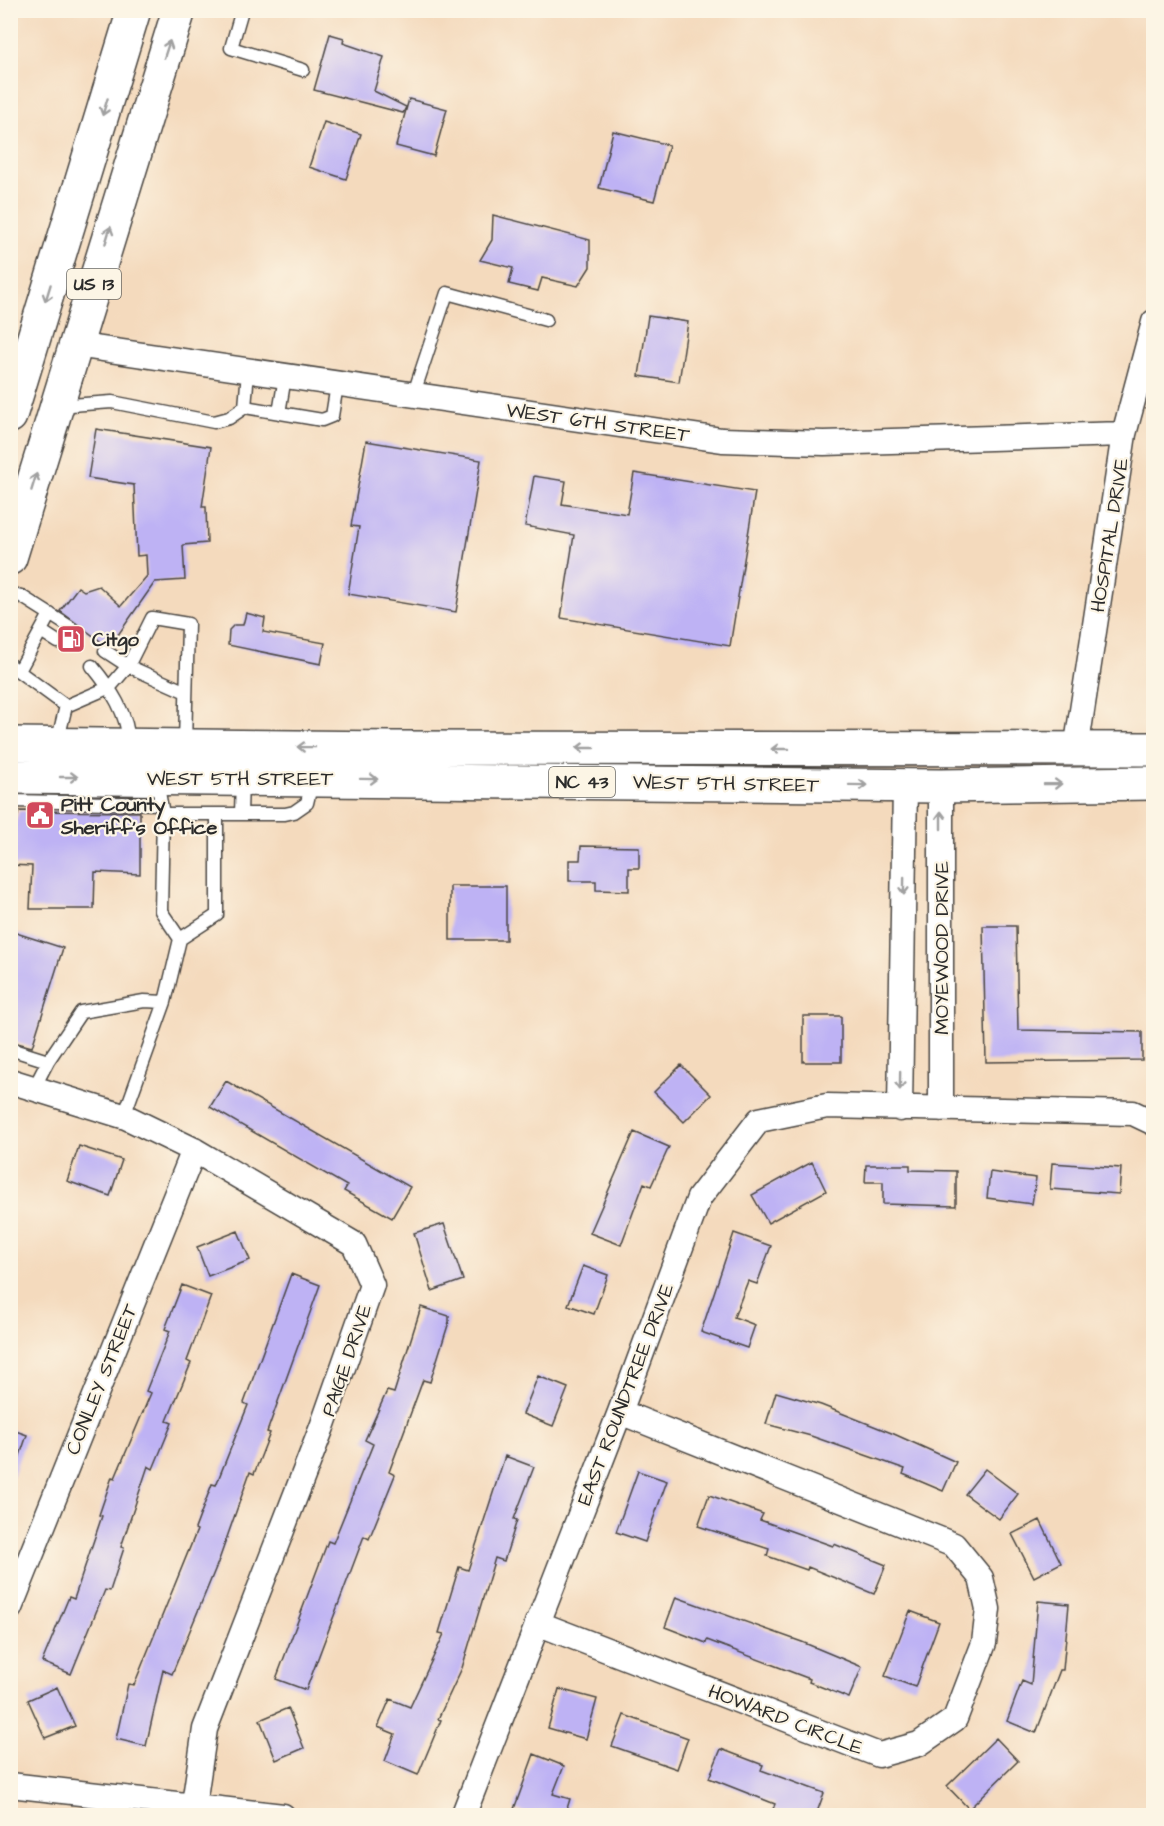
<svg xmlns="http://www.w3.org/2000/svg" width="1164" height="1826" font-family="'Architects Daughter',sans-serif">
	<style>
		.building { fill: #beb2f4 }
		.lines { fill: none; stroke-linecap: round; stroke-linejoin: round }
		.service-casing { stroke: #494541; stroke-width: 15 }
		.minor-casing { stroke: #494541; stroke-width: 27 }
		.primary-casing { stroke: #494541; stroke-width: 36 }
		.service { stroke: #fff; stroke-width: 12 }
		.minor { stroke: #fff; stroke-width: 24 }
		.primary { stroke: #fff; stroke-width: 33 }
		.oneway { stroke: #a0a0a0 }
		.labels { text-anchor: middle; stroke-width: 4.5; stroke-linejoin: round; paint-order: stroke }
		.shield { fill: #fcf5e5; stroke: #6a6863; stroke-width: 1.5 }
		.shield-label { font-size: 18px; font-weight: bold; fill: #2b2b2b }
		.street-label { font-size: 20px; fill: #2b2b2b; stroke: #fcf5e5 }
		.poi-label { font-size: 20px; font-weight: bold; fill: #2b2b2b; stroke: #fcf5e5; text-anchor: start }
	</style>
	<rect width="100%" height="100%" fill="#fcf5e5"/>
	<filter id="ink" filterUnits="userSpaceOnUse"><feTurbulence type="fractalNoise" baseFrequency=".0167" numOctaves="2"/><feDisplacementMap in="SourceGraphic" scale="12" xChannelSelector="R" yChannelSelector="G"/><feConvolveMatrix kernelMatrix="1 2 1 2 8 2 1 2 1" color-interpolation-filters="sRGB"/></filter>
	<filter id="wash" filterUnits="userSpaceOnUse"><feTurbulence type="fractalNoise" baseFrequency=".008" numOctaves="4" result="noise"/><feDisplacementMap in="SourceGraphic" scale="24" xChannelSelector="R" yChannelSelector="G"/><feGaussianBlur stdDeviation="1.35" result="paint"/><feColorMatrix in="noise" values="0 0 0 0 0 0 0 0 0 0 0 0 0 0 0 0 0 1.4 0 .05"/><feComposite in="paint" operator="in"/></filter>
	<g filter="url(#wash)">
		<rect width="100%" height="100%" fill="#f4dabd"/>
		<g id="blocks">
			<path class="building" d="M 330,34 L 344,38 L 343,43 L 384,57 L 374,91 L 406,107 L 403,113 L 314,90 Z
				M 409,99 L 447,109 L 434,156 L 396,146 Z
				M 324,122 L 361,134 L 346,179 L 309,167 Z
				M 613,131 L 669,145 L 654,201 L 599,188 Z
				M 493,215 L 590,240 L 590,267 L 578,286 L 542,278 L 538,291 L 509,284 L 513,268 L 480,260 L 492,240 Z
				M 648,316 L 688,322 L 679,382 L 639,376 Z
				M 96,429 L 211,447 L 202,507 L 206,507 L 207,543 L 183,545 L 185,580 L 155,582 L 111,645 L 103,643 L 60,611 L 78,587 L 84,591 L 99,586 L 121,606 L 147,576 L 146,555 L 137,556 L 134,485 L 88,478 Z
				M 366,441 L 481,460 L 456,612 L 348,594 L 359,527 L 351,526 Z
				M 634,473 L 755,492 L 730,646 L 561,618 L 574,535 L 525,526 L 534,476 L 566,481 L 562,504 L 627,514 Z
				M 246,613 L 265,618 L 263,632 L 325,643 L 321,664 L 228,645 L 229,630 L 234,625 L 243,625 Z
				M 19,811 L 140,812 L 140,874 L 95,872 L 94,909 L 30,909 L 32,866 L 10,865 L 10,840 Z
				M 581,846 L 639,847 L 639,868 L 629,868 L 629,891 L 596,890 L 596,881 L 569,881 L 569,860 L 580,860 Z
				M 450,886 L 506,886 L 506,940 L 450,940 Z
				M 983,926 L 1016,926 L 1018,1030 L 1142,1032 L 1142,1060 L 986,1062 Z
				M 10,931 L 63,948 L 32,1047 L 10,1041 Z
				M 803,1016 L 841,1016 L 841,1062 L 803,1062 Z
				M 681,1065 L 711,1095 L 684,1122 L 654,1092 Z
				M 226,1081 L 410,1187 L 392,1218 L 344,1191 L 347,1186 L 210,1107 Z
				M 634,1132 L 669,1147 L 651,1186 L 644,1183 L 621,1245 L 590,1233 Z
				M 79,1146 L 122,1160 L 110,1196 L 67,1181 Z
				M 812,1162 L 826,1191 L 768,1223 L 752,1195 Z
				M 1052,1163 L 1121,1168 L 1119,1194 L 1050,1189 Z
				M 866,1165 L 910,1165 L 910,1170 L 956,1171 L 956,1206 L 883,1204 L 883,1182 L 865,1182 Z
				M 990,1172 L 1036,1178 L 1032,1204 L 987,1198 Z
				M 444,1224 L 463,1280 L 432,1291 L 414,1233 Z
				M 238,1231 L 250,1260 L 208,1276 L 197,1247 Z
				M 734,1233 L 771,1246 L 757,1284 L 748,1281 L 734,1317 L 755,1325 L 747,1348 L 701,1332 Z
				M 583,1266 L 608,1275 L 594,1314 L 568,1305 Z
				M 291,1274 L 320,1285 L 267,1432 L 270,1433 L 254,1474 L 250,1472 L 219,1560 L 172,1674 L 163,1670 L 146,1746 L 116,1739 L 128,1684 L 134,1685 L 197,1530 L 195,1529 L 212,1484 L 216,1485 L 248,1405 L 244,1403 Z
				M 182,1285 L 211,1296 L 187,1361 L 191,1363 L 167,1421 L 172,1423 L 153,1469 L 148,1466 L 121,1547 L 124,1548 L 110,1591 L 105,1590 L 71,1674 L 42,1662 L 69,1597 L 74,1599 L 102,1516 L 99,1515 L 112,1477 L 115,1478 L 151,1393 L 146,1391 L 170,1331 L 165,1329 Z
				M 421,1307 L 449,1316 L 449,1322 L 430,1382 L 423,1380 L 389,1472 L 395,1475 L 369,1539 L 364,1536 L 306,1690 L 276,1679 L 328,1541 L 333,1543 L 373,1444 L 365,1440 L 387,1391 L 394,1393 Z
				M 538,1376 L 568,1388 L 553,1426 L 523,1414 Z
				M 776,1392 L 821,1405 L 894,1434 L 956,1462 L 943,1491 L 903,1474 L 905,1469 L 811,1436 L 766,1424 Z
				M 10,1429 L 27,1435 L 13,1476 L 10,1475 Z
				M 505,1456 L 534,1467 L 514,1519 L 517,1520 L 504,1561 L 495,1558 L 462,1668 L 438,1719 L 441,1720 L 418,1775 L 385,1761 L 395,1734 L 378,1727 L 390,1699 L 410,1707 L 444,1634 L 439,1633 L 459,1567 L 468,1570 Z
				M 985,1469 L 1018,1494 L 999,1519 L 965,1494 Z
				M 638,1471 L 667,1481 L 645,1542 L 616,1532 Z
				M 709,1495 L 763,1514 L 760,1520 L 833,1546 L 834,1544 L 886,1565 L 874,1594 L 808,1567 L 807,1570 L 767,1556 L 769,1549 L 698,1526 Z
				M 1040,1520 L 1061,1563 L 1034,1577 L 1012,1534 Z
				M 676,1597 L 802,1642 L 862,1667 L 849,1698 L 809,1682 L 810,1679 L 707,1640 L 706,1643 L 665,1627 Z
				M 1038,1601 L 1069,1604 L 1063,1670 L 1060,1670 L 1036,1733 L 1007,1721 L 1022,1681 L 1031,1685 Z
				M 910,1611 L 939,1622 L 915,1687 L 885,1676 Z
				M 57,1687 L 75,1726 L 45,1738 L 28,1700 Z
				M 559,1689 L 597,1699 L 586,1739 L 548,1728 Z
				M 288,1708 L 304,1748 L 276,1760 L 260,1720 Z
				M 624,1715 L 688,1738 L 677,1769 L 612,1746 Z
				M 996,1738 L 1018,1761 L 969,1809 L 947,1786 Z
				M 721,1749 L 763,1765 L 761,1770 L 824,1793 L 816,1815 L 792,1815 L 773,1809 L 775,1804 L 709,1778 Z
				M 534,1754 L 564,1766 L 553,1794 L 570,1799 L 565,1815 L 532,1815 L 514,1809 Z"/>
		</g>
	</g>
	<g filter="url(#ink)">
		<use href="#blocks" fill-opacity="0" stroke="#494541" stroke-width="1.5"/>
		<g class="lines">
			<g class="service-casing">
				<path id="service" d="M 242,10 L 231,48 L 303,70
					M 248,372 L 245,407 L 322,420 L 332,416 L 337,385
					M 413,396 L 447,293 L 546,320
					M 61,404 L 71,405 L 112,402 L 214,422 L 229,418 L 245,407
					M 279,413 L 285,377
					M 10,593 L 21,596 L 70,627
					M 41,631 L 58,642
					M 10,665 L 66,706 L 110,687 L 128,666 L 105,651
					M 92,666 C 111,689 128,714 129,744
					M 19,671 L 50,614
					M 57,743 L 66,706
					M 185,744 L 188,624 L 152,618 L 128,666 L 186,692
					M 157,781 L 163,814 L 285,814 L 294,812 L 307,803 L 312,782
					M 11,801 L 161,804
					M 163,814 L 161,911 L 180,939 L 165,1002
					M 241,814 L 242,779
					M 180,939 L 217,915 L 217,814
					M 10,1049 L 48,1061 L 81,1012 L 144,1001 L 165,1002 L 124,1116
					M 34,1088 L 48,1061"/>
			</g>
			<g class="minor-casing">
				<path id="minor" d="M 75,345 L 722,440 L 824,443 L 1124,434
					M 1076,750 L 1124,434 L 1154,322
					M 10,1081 L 126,1117 L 194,1150 L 354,1244 L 372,1285 L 322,1427 L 205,1729 L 194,1804
					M 900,1109 L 905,786
					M 941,1109 L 941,786
					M 10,1608 L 194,1150
					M 537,1623 L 879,1755 L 919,1744 L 955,1719 L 984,1643 L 988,1609 L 981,1578 L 954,1545 L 620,1412
					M 10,1785 L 283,1816
					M 463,1816 L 620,1412 L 699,1198 L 759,1120 L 827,1106 L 1133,1113 L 1154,1123"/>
			</g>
			<g class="primary-casing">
				<path id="primary" d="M 10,416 L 134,10
					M 10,558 L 179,10
					M 10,744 L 392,748 L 1154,749
					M 10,777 L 941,786 L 1154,783"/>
			</g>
			<use href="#service" class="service"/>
			<use href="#minor" class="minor"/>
			<use href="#primary" class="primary"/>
		</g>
		<defs><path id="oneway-shaft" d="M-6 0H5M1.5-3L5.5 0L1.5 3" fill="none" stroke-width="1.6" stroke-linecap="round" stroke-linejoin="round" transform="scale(1.5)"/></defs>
		<g class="oneway">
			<use href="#oneway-shaft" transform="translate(167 49) rotate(-72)"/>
			<use href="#oneway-shaft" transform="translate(105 107) rotate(107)"/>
			<use href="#oneway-shaft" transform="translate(108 235) rotate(-73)"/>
			<use href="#oneway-shaft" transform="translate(48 293) rotate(107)"/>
			<use href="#oneway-shaft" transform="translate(34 482) rotate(-73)"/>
			<use href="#oneway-shaft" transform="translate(306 747) rotate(-179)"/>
			<use href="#oneway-shaft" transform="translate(585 748) rotate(-180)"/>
			<use href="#oneway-shaft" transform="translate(780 749) rotate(-180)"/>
			<use href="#oneway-shaft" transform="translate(69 777)"/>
			<use href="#oneway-shaft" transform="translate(369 779) rotate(1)"/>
			<use href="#oneway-shaft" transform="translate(1053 784) rotate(-1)"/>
			<use href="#oneway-shaft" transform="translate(858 785) rotate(1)"/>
			<use href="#oneway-shaft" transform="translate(941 820) rotate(-90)"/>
			<use href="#oneway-shaft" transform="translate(904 886) rotate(91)"/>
			<use href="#oneway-shaft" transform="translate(900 1081) rotate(91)"/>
		</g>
	</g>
	<defs>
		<g id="fuel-square" transform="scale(1.5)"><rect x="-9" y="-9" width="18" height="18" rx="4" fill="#d1495b" stroke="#fcf5e5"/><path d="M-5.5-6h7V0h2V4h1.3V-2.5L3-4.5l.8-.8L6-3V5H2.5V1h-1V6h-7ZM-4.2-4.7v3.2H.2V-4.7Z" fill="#fff"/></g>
		<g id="civic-square" transform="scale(1.5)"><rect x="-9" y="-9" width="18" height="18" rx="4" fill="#d1495b" stroke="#fcf5e5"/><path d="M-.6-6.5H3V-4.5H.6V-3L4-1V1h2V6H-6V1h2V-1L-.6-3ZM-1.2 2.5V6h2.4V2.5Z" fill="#fff"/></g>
	</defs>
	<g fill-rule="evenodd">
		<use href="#fuel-square" x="71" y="639"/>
		<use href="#civic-square" x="40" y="815"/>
	</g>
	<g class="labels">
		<g class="shield">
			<rect x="67" y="269" width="54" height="30" rx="4.5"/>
			<rect x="549" y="767" width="66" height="30" rx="4.5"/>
		</g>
		<g class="shield-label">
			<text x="94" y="290">US 13</text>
			<text x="582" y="788">NC 43</text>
		</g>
		<g class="street-label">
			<text transform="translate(598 422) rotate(8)" y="7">WEST 6TH STREET</text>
			<text transform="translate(1109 535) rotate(-81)" y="7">HOSPITAL DRIVE</text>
			<text x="240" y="785">WEST 5TH STREET</text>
			<text transform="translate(726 783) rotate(1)" y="7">WEST 5TH STREET</text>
			<text transform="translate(941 948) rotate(-90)" y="7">MOYEWOOD DRIVE</text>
			<text transform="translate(346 1360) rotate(-71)" y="7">PAIGE DRIVE</text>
			<text transform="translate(101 1379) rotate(-68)" y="7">CONLEY STREET</text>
			<text transform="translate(625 1394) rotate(-69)" y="7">EAST ROUNDTREE DRIVE</text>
			<text transform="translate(786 1719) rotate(21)" y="7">HOWARD CIRCLE</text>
		</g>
		<g class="poi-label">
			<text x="92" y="646">Citgo</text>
			<text x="61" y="811">Pitt County<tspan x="61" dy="23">Sheriff's Office</tspan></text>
		</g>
	</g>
	<rect width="1164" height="1826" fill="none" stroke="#fcf5e5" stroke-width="36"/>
</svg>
